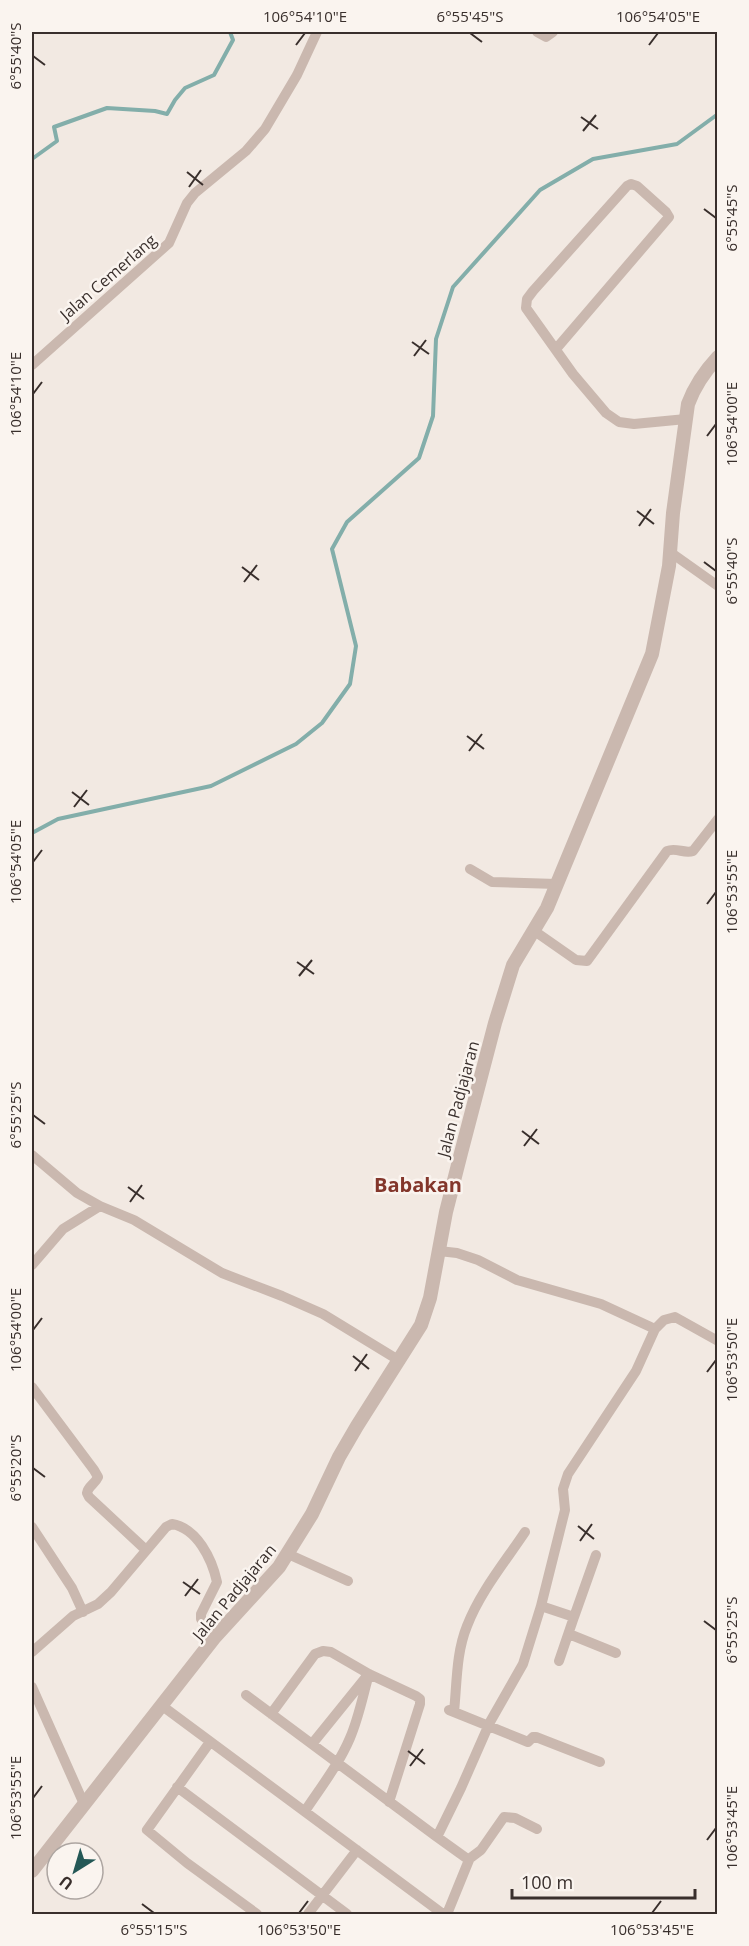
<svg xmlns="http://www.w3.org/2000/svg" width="749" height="1946" font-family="'Open Sans',sans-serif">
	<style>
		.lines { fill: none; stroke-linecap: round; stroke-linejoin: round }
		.stream { stroke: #83aeaa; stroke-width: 4 }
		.minor { stroke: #cab8af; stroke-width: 10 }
		.tertiary { stroke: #cab8af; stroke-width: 14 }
		.ticks { fill: none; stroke: #392f2c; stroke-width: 2 }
		.labels { text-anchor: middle; stroke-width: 5; stroke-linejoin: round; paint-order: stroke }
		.street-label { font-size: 16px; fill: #392f2c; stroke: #faf4ef }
		.quarter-label { font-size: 20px; font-weight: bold; fill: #83362b; stroke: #faf4ef }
		.neatline { fill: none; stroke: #392f2c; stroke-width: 2 }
		.ticks-label { font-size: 15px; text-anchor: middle; fill: #392f2c }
	</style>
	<rect width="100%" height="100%" fill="#f2e9e2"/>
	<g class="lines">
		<path class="stream" d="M 32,159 L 57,141 L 54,127 L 107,108 L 155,111 L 167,114 L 175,100 L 185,88 L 214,75 L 233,40 L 230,32
			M 32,833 L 58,819 L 211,786 L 296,744 L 322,723 L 350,684 L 356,646 L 332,549 L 347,522 L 419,458 L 433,416 L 436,339 L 453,287 L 540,190 L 593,159 L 677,144 L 718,114"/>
		<path class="minor" d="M 537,32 L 546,37 L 553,32
			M 556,349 L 669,217 L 666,212 L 637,186 L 631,184 L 627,186 L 533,291 L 527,299 L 526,308 L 573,374 L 606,413 L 619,422 L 634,424 L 686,419
			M 32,365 L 169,243 L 187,203 L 195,193 L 246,151 L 265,129 L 297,75 L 317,32
			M 670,552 L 718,586
			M 470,869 L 492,882 L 557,884
			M 533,930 L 576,960 L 587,961 L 667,851 C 676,847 684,854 693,851 L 718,819
			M 32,1155 L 77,1193 L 100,1206
			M 439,1251 L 457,1253 L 478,1260 L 517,1280 L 601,1304 L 655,1329 L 664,1320 L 675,1317 L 718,1341
			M 32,1265 L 63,1229 L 100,1206 L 134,1220 L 222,1273 L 282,1296 L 323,1314 L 400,1361
			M 32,1387 L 94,1470 L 98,1477 C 95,1484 88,1486 87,1493 L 89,1497 L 146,1550
			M 32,1527 L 72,1588 L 83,1612
			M 288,1554 L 348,1581
			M 541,1606 L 574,1617 L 559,1661
			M 574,1617 L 596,1555
			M 569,1634 L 616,1653
			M 32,1652 L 73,1616 L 98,1604 L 111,1592 L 166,1527 L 172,1524 C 197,1528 212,1559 217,1582 L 201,1614 L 201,1619 L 215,1637
			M 32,1687 L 84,1804
			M 246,1695 L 437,1837
			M 161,1705 L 443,1914
			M 449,1710 L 528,1742 L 533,1737 L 536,1737 L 600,1762
			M 454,1712 C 457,1683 456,1653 467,1626 C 480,1592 505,1562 525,1532
			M 271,1714 L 315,1654 L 323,1651 L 331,1652 L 369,1674 L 416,1696 L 420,1699 L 420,1704 L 389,1802
			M 210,1742 L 147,1830 L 187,1863 L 257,1914
			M 312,1744 L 367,1676
			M 177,1787 L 347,1914
			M 305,1811 C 321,1787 339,1764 350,1738 C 359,1717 363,1695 369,1674
			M 469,1859 L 481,1850 L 504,1817 L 515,1818 L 537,1829
			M 308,1914 L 357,1850
			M 447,1914 L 469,1860 L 437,1837 L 461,1788 L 490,1722 L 523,1664 L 541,1606 L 565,1510 L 563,1489 L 568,1474 L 636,1371 L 655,1329"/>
		<path class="tertiary" d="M 32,1871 L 215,1637 L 279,1567 L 312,1514 L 339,1457 L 357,1426 L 421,1325 L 430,1298 L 446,1212 L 461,1153 L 495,1023 L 513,965 L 547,908 L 652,654 L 669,566 L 673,513 L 688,404 C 695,385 704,372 718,357"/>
	</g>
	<path class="ticks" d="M 470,33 L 482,42M 296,45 L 305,33M 649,45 L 658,33M 33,56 L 45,65M 581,117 L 598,129M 583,131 L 596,115M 187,172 L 203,185M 189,187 L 201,170M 704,209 L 716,218M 412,342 L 429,354M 414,356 L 426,340M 33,394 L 42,382M 707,436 L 716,424M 637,511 L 654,524M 639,526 L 651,509M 704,562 L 716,571M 242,567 L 259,580M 244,582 L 257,565M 467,736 L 484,749M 469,751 L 482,734M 72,792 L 89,805M 74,807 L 87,790M 33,862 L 42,850M 707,904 L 716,892M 297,962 L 314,974M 299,976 L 312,960M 33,1115 L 45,1124M 522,1131 L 539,1144M 524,1146 L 537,1129M 128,1187 L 144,1199M 130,1202 L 142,1185M 33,1330 L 42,1318M 353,1356 L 369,1369M 355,1371 L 367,1354M 707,1372 L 716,1360M 33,1468 L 45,1477M 578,1526 L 594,1539M 580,1541 L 592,1524M 183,1582 L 200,1594M 185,1596 L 198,1579M 704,1621 L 716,1630M 408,1751 L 425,1764M 410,1766 L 423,1749M 33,1798 L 42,1786M 707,1840 L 716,1828M 142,1904 L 154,1913M 299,1913 L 308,1901M 652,1913 L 661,1901"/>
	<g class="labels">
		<g class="street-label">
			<text transform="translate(108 277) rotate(-41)" y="6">Jalan Cemerlang</text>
			<text transform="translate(458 1099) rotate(-75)" y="6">Jalan Padjajaran</text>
			<text transform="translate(234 1592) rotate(-50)" y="6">Jalan Padjajaran</text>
		</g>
		<g class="quarter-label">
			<text x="418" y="1192">Babakan</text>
		</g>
	</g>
	<rect width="749" height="1946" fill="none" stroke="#faf4ef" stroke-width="66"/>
	<g transform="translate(75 1871) rotate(217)"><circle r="28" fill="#faf4ef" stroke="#ada5a1" stroke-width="1.5"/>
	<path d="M0-4.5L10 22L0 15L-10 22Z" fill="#245856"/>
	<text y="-9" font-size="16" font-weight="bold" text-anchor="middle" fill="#392f2c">U</text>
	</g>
	<path d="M512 1889v9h183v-9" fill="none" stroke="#392f2c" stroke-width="3"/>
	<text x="521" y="1889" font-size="18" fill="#392f2c" stroke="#faf4ef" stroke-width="4.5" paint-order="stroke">100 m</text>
	<rect x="33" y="33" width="683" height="1880" class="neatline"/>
	<g class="ticks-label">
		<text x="305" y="22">106°54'10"E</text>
		<text x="470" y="22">6°55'45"S</text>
		<text x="658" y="22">106°54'05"E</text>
		<text transform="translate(16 56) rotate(-90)" y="5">6°55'40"S</text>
		<text transform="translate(732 218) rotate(-90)" y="5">6°55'45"S</text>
		<text transform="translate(16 394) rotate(-90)" y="5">106°54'10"E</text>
		<text transform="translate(732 424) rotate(-90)" y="5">106°54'00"E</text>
		<text transform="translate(732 571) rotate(-90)" y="5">6°55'40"S</text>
		<text transform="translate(16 862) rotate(-90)" y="5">106°54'05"E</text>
		<text transform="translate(732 892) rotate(-90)" y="5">106°53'55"E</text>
		<text transform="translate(16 1115) rotate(-90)" y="5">6°55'25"S</text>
		<text transform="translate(16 1330) rotate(-90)" y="5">106°54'00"E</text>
		<text transform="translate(732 1360) rotate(-90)" y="5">106°53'50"E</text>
		<text transform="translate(16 1468) rotate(-90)" y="5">6°55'20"S</text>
		<text transform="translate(732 1630) rotate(-90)" y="5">6°55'25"S</text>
		<text transform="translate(16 1798) rotate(-90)" y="5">106°53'55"E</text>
		<text transform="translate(732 1828) rotate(-90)" y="5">106°53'45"E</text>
		<text x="154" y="1935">6°55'15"S</text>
		<text x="299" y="1935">106°53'50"E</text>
		<text x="652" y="1935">106°53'45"E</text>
	</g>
</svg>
